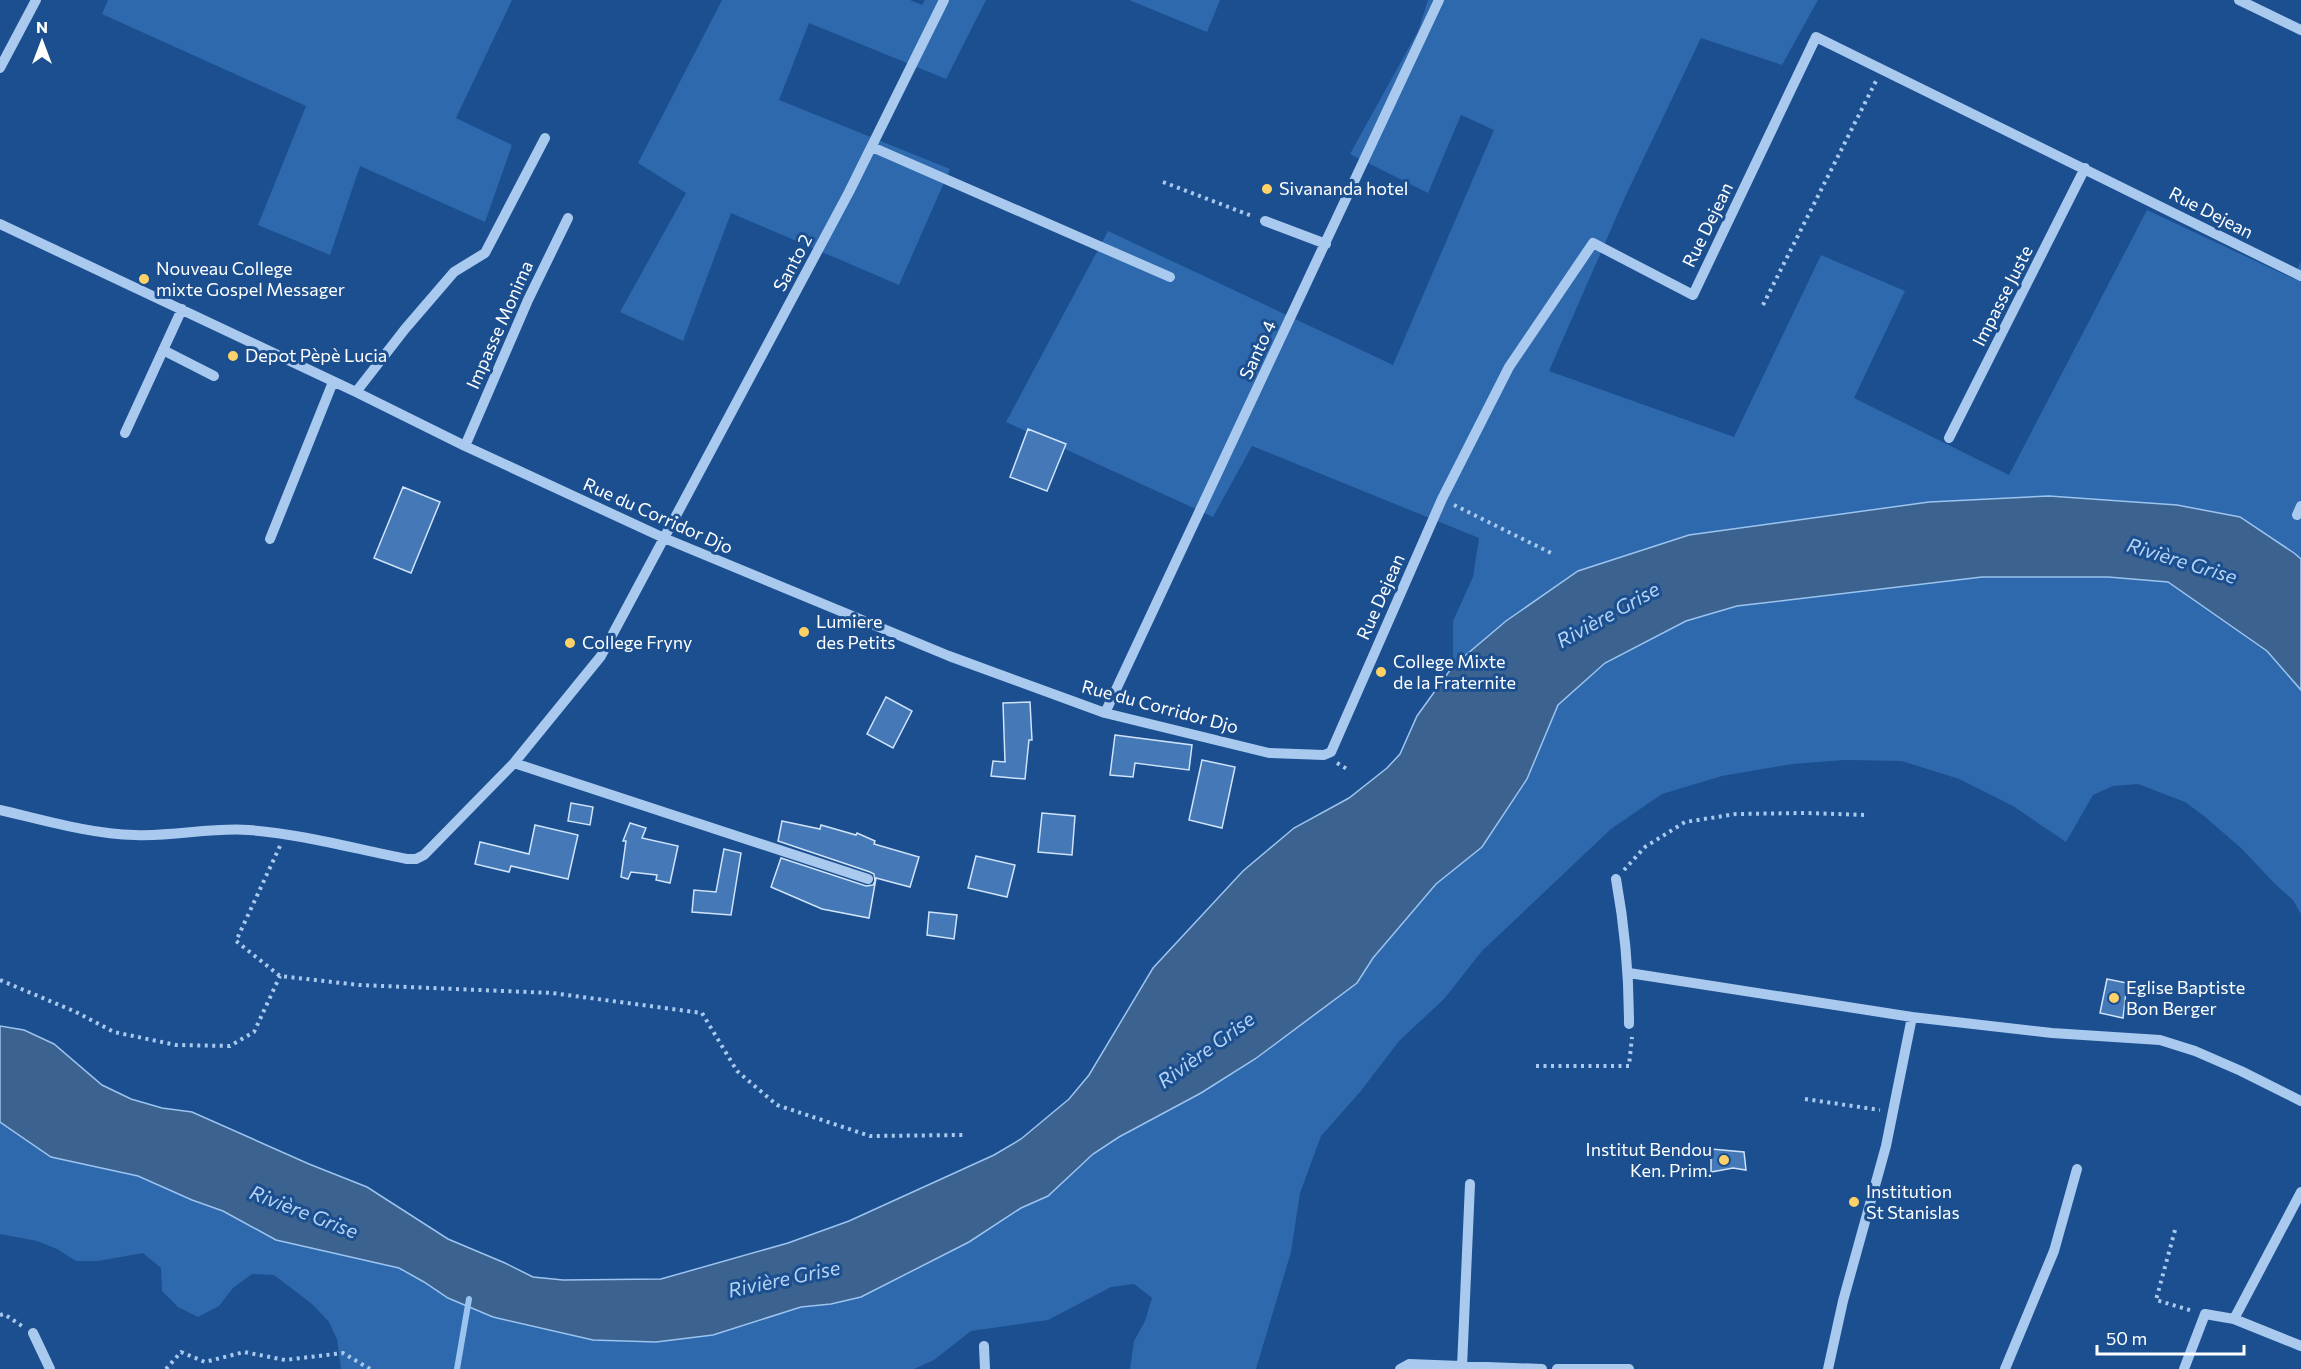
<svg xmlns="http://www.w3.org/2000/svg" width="2301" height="1369" font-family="Commissioner,sans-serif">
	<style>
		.green { fill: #2e69ad }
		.water { fill: #3c6290; stroke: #9cc4f0; stroke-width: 1.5 }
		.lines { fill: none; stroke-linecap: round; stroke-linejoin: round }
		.stream { stroke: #9cc4f0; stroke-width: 6 }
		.building { fill: #4478b7; stroke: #cfe3fa; stroke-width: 1.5 }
		.path { stroke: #a9c9ee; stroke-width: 4; stroke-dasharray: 3 4.5; stroke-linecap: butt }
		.minor { stroke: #a9c9ee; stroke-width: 10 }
		.poi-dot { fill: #ffd166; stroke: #1b4f8f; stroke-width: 2 }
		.labels { text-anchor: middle; stroke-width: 6; stroke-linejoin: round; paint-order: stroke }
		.poi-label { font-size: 18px; fill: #fff; stroke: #1b4f8f; text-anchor: start }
		.street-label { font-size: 18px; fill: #fff; stroke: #1b4f8f }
		.water-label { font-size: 20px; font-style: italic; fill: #b5d3f5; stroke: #1b4f8f }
	</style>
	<rect width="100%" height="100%" fill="#1b4f8f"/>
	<path class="green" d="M 108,0 L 512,0 L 456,118 L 512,145 L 485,222 L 360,166 L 330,255 L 258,225 L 306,106 L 102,14 Z
		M 722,0 L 910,0 L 922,5 L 925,0 L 986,0 L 946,79 L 809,23 L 779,100 L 950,169 L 899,285 L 731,213 L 683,341 L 620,312 L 686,193 L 638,163 Z
		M 1129,0 L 1220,0 L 1207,32 Z
		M 1428,0 L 1818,0 L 1782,65 L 1701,38 L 1626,195 L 1549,371 L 1734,437 L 1821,255 L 1905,291 L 1854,398 L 2009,475 L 2147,210 L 2294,279 L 2301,261 L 2301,559 L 2240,517 L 2177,505 L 2049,496 L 1929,502 L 1578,571 L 1506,621 L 1453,666 L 1453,621 L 1473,577 L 1479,538 L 1252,446 L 1213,517 L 1006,422 L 1108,231 L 1393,365 L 1494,130 L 1461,115 L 1428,193 L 1350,154 L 1418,31 Z
		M 1982,577 L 2108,577 L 2168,582 L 2267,651 L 2301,690 L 2301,914 L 2293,900 L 2275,884 L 2242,849 L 2204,816 L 2185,802 L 2138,784 L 2113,786 L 2093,795 L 2066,842 L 2013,806 L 1959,779 L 1902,761 L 1845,760 L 1792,764 L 1722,776 L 1662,794 L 1611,829 L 1482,951 L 1444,999 L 1399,1041 L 1360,1092 L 1321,1136 L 1300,1193 L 1291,1252 L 1256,1369 L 1130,1369 L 1134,1341 L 1145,1321 L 1152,1298 L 1134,1284 L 1111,1287 L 1048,1320 L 971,1331 L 934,1360 L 914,1369 L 341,1369 L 337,1339 L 329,1322 L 312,1304 L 274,1275 L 252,1274 L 233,1288 L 219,1306 L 198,1317 L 178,1307 L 162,1291 L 161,1268 L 143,1253 L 98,1261 L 76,1261 L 57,1249 L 37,1241 L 0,1234 L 0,1122 L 51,1157 L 138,1176 L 192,1200 L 223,1211 L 276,1240 L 399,1268 L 424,1282 L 713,1335 L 801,1307 L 831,1304 L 861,1297 L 969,1242 L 1021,1208 L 1048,1196 L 1093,1154 L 1119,1137 L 1201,1093 L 1255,1059 L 1357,983 L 1373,958 L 1436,884 L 1482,847 L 1527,779 L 1557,705 L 1605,663 L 1686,621 L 1737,606 Z"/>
	<path class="water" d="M 2049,496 L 2177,505 L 2240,517 L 2294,553 L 2301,559 L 2301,690 L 2267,651 L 2168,582 L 2108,577 L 1982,577 L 1737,606 L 1686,621 L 1605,663 L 1558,705 L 1527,779 L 1482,847 L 1436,884 L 1373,958 L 1357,983 L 1255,1059 L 1201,1093 L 1119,1137 L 1093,1154 L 1048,1196 L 1021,1208 L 969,1242 L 861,1297 L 831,1304 L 801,1307 L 713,1335 L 656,1342 L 593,1340 L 493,1317 L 448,1298 L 424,1282 L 399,1268 L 276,1240 L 223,1211 L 192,1200 L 138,1176 L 51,1157 L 0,1122 L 0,1026 L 24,1030 L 54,1044 L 102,1085 L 131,1099 L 162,1108 L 192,1112 L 309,1164 L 367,1187 L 448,1239 L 505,1263 L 533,1277 L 563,1280 L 661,1279 L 788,1243 L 849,1221 L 994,1155 L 1021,1139 L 1069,1099 L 1089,1075 L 1153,968 L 1243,871 L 1294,828 L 1349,798 L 1387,768 L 1400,754 L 1417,716 L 1453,666 L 1506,621 L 1578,571 L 1689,535 L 1929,502 Z"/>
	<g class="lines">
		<path class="stream" d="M 457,1369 L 469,1299"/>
	</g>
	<path class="building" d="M 1028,429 L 1066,444 L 1047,491 L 1010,477 Z
		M 403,487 L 440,502 L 411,573 L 374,558 Z
		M 886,697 L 912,711 L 893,748 L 867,734 Z
		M 1030,702 L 1032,740 L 1029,740 L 1025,779 L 991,776 L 993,761 L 1005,762 L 1003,703 Z
		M 1115,735 L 1192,745 L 1189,770 L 1135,763 L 1133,777 L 1110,775 Z
		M 1202,760 L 1235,767 L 1222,828 L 1189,820 Z
		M 571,803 L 593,807 L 590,825 L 568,821 Z
		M 1042,813 L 1075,816 L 1072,855 L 1038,852 Z
		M 782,821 L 820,829 L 821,825 L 856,835 L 857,833 L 875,841 L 874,844 L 919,857 L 910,887 L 876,878 L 869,918 L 822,909 L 771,887 L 781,858 L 866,886 L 873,885 L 875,881 L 874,874 L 870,872 L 778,841 Z
		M 630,823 L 646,828 L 642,838 L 678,846 L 670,883 L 656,880 L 657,875 L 631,872 L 628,879 L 621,877 L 626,841 L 623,841 Z
		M 535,825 L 578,835 L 568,879 L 511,866 L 509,872 L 475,864 L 480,842 L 529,854 Z
		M 724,849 L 741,853 L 731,915 L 692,912 L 694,890 L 716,892 Z
		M 976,856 L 1015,865 L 1007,897 L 968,888 Z
		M 929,912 L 957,915 L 954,939 L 927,935 Z
		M 2107,979 L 2127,983 L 2123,1018 L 2100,1013 Z
		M 1711,1149 L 1744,1152 L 1746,1170 L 1733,1168 L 1711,1172 Z"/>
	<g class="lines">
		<path class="path" d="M 1163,182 L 1252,216
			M 1763,305 L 1876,81
			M 1454,505 L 1551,553
			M 1337,763 L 1347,769
			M 280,846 L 236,941 L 280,976 L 359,985 L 552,993 L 702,1013 L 737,1071 L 777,1105 L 870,1136 L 963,1135
			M 1624,870 L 1645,847 L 1685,822 L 1736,814 L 1805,813 L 1866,815
			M 0,980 L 76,1012 L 114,1032 L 176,1045 L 230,1046 L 254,1032 L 280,976
			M 1536,1066 L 1629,1066 L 1632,1037
			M 1805,1099 L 1880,1110
			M 2175,1230 L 2156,1300 L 2193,1311
			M 0,1315 L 4,1314 L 22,1326
			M 166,1369 L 181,1352 L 205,1362 L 244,1352 L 285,1360 L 343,1353 L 370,1369"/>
		<path class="minor" d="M 2239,0 L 2301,30
			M 0,68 L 36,0
			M 872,147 L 1170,277
			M 1265,221 L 1326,244
			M 0,224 L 356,392 L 465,446 L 664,538 L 949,656 L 1105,713 L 1269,753 L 1324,755 L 1331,752 L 1442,499 L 1509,367 L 1593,243 L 1693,295 L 1816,37 L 2301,276
			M 163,350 L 214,376
			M 356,392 L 405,329 L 454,272 L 485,253 L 545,138
			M 125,433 L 182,309
			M 1949,438 L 2085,168
			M 465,446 L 528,300 L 568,218
			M 2297,515 L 2301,506
			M 270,539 L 333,382
			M 1105,713 L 1439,0
			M 514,763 L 868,879
			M 0,810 C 44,820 90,834 135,835 C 173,837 211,827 249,830 C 302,834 355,849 407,859 L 416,859 L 424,855 L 514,763 L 601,656 L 849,192 L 944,0
			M 1616,879 C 1625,928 1629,974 1629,1024
			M 1629,973 L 1912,1017 L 2052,1033 L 2160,1040 L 2195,1051 L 2241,1071 L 2301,1101
			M 2234,1319 L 2301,1192
			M 33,1333 L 50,1369
			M 984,1346 L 985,1369
			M 1462,1367 L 1470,1184
			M 1400,1369 L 1409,1364 L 1542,1369
			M 1557,1369 L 1629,1369
			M 1828,1369 L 1843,1301 L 1886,1146 L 1912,1017
			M 2005,1369 L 2054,1251 L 2077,1169
			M 2184,1369 L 2205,1314 L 2234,1319 L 2301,1346"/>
	</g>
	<g class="poi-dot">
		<circle cx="1267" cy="189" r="6"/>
		<circle cx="144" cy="279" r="6"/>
		<circle cx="233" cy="356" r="6"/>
		<circle cx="804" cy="632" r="6"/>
		<circle cx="570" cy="643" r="6"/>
		<circle cx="1381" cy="672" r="6"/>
		<circle cx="2114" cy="998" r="6"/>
		<circle cx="1724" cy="1160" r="6"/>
		<circle cx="1854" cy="1202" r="6"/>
	</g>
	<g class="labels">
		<g class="poi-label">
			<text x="1279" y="195">Sivananda hotel</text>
			<text x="156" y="275">Nouveau College<tspan x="156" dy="21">mixte Gospel Messager</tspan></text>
			<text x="245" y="362">Depot Pèpè Lucia</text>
			<text x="816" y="628">Lumiere<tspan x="816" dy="21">des Petits</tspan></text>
			<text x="582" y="649">College Fryny</text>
			<text x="1393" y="668">College Mixte<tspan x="1393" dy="21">de la Fraternite</tspan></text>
			<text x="2126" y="994">Eglise Baptiste<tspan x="2126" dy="21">Bon Berger</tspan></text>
			<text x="1712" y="1156" text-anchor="end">Institut Bendou<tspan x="1712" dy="21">Ken. Prim.</tspan></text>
			<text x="1866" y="1198">Institution<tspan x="1866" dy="21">St Stanislas</tspan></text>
		</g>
		<g class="street-label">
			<text transform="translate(2211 213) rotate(27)" y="6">Rue Dejean</text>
			<text transform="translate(1708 225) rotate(-64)" y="6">Rue Dejean</text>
			<text transform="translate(793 263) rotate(-62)" y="6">Santo 2</text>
			<text transform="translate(2003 296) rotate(-63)" y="6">Impasse Juste</text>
			<text transform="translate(500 325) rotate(-66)" y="6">Impasse Monima</text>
			<text transform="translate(1258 350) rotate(-65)" y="6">Santo 4</text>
			<text transform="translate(658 516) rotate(24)" y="6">Rue du Corridor Djo</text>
			<text transform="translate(1381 597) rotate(-66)" y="6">Rue Dejean</text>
			<text transform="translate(1160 707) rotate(15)" y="6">Rue du Corridor Djo</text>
		</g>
		<g class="water-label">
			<text transform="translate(2182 561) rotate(17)" y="7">Rivière Grise</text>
			<text transform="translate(1608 615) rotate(-29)" y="7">Rivière Grise</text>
			<text transform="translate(1206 1050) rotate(-36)" y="7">Rivière Grise</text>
			<text transform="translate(304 1212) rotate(21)" y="7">Rivière Grise</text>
			<text transform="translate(784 1279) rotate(-12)" y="7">Rivière Grise</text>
		</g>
	</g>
	<g transform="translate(42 42)" stroke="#1b4f8f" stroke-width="4.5" paint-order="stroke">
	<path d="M0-4.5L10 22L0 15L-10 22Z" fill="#ffffff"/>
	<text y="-9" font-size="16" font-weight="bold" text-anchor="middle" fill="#ffffff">N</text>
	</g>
	<path d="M2097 1345v9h147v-9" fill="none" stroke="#ffffff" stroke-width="3"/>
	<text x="2106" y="1345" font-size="18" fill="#ffffff" stroke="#1b4f8f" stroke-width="4.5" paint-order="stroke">50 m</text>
</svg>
